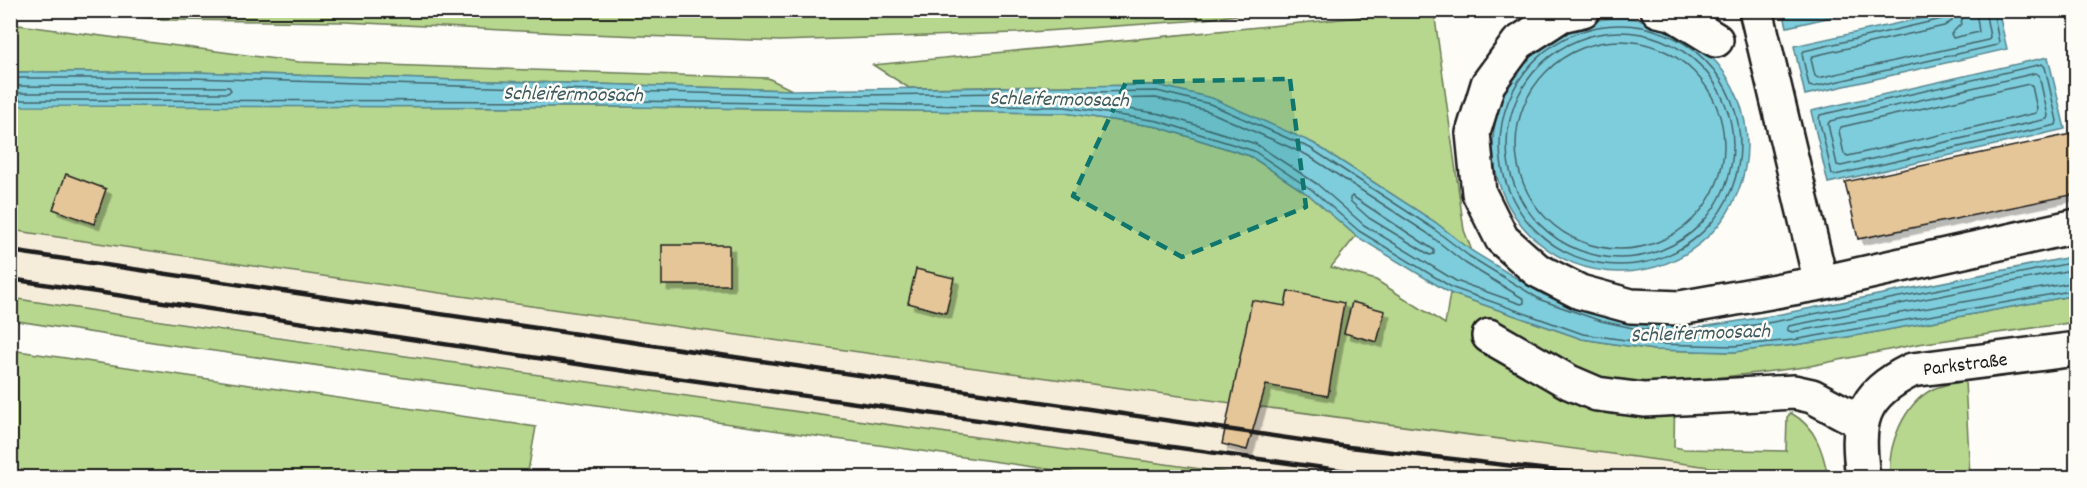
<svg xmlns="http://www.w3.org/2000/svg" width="2087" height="488" font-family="Dekko,sans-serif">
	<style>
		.built { fill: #f6ecda }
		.green { fill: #b7d68e; stroke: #6a7955; stroke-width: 1.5 }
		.water { fill: #7ecddc; stroke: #57868f; stroke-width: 1.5 }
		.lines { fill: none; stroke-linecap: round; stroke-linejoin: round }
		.shore { stroke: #436369; stroke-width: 1.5 }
		.building { fill: #e5c698; stroke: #1c1c1c; stroke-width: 1.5; filter: url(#shadow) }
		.minor-casing { stroke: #1c1c1c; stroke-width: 38 }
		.minor { stroke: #fdfcf7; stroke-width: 33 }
		.rail { stroke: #1c1c1c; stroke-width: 4.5 }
		.marked { fill: #0f766e; fill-opacity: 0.2; stroke: #0f766e; stroke-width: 4.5; stroke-dasharray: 12 8; stroke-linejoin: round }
		.labels { text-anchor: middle; stroke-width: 5; stroke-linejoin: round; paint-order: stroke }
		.street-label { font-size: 20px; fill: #1c1c1c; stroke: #fdfcf7 }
		.water-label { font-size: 21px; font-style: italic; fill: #3e5a5f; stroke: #fdfcf7 }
	</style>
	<defs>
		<filter id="shadow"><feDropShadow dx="5.5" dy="5.5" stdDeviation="0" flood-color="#0004"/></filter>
	</defs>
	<rect width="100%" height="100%" fill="#fdfcf7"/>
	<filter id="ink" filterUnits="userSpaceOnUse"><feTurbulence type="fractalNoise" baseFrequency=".0167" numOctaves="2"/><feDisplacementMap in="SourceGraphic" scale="12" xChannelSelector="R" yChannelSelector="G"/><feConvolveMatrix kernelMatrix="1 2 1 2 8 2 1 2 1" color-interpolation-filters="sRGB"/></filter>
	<g filter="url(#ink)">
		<path class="built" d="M 10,230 L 259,268 L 1074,382 L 1784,477 L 1257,477 L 11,298 Z"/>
		<path class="green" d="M 68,11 L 1269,11 L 1188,21 L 1016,33 L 780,41 L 561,33 L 345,22 L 172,20 Z
			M 1403,11 L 1434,11 L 1464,230 L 1472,251 L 1435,222 L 1313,143 L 1157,85 L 909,88 L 873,65 L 1351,18 Z
			M 11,24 L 299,62 L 768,78 L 792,90 L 192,72 L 11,72 Z
			M 30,105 L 629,107 L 1065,113 L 1158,127 L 1250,156 L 1309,195 L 1356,236 L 1331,267 L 1376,280 L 1445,324 L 1450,293 L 1582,339 L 1654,350 L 1734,352 L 1794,345 L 1860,335 L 2076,295 L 2076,322 L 1918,344 L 1805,367 L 1675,383 L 1674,447 L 1684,449 L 1786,451 L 1787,417 L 1791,413 C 1816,427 1823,451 1828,477 L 1784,477 C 1192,398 601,319 11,230 L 10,106 Z
			M 11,298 L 181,324 L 1257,477 L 1104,477 L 172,345 L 11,320 Z
			M 11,350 L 536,427 L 527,477 L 11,477 Z
			M 1965,381 L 1970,477 L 1890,477 C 1887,447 1903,404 1933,389 C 1942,385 1955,383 1965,381 Z"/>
		<path class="water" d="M 1998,10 L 2007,49 L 1805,95 L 1794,46 L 1954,11 Z
			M 1783,11 L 1783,10 L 1858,11 L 1787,27 Z
			M1493 145a127 127 0 1 1 254 0a127 127 0 1 1-254 0Z
			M 2048,57 L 2065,129 L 1828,183 L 1811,111 Z
			M 10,72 L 192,72 L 792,90 L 1157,85 L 1212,98 L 1313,143 L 1435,222 L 1472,251 L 1544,295 L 1602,316 L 1634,322 L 1695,328 L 1771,316 L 2076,256 L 2076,295 L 1860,335 L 1794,345 L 1734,352 L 1654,350 L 1582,339 L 1450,293 L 1356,236 L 1309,195 L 1250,156 L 1158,127 L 1065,113 L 629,107 L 11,106 Z"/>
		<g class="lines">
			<path class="shore" d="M 1948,10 L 1947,16 L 1942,19 L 1804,51 L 1802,54 L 1809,86 L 1813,87 L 1997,45 L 1999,42 L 1993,10
				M 1955,10 L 1952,21 L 1944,26 L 1813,56 L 1811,59 L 1815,76 L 1818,78 L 1988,40 L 1990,37 L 1985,10
				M 1964,10 L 1961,24 L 1951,34 L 1953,38 L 1979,32 L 1976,10
				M1500 145a120 120 0 1 1 240 0a120 120 0 1 1-240 0Z
				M1507 145a113 113 0 1 1 226 0a113 113 0 1 1-226 0Z
				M1516 145a104 104 0 1 1 208 0a104 104 0 1 1-208 0Z
				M 2042,64 L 2045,67 L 2057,121 L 2056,125 L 1835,175 L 1832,174 L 1819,119 L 1820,115 Z
				M 2036,73 L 2039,75 L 2048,116 L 2047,119 L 1841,166 L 1837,165 L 1828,124 L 1830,121 Z
				M 10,78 L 192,78 L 792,96 L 1157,91 L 1210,104 L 1310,148 L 1431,227 L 1469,256 L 1541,300 L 1601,321 L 1633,328 L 1696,334 L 1773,322 L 2076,262
				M 2029,84 L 2032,86 L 2037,109 L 2036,113 L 1848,156 L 1844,154 L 1839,131 L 1841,127 Z
				M 10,86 L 229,87 L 231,90 L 228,93 L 10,93
				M 1156,98 L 1208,111 L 1307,155 L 1427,233 L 1465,263 L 1524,299 L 1524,303 L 1521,304 L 1456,281 L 1364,225 L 1317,184 L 1256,144 L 1161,114 L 1102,105 L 1100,102 L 1102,99 Z
				M 10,100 L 629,101 L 1065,107 L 1158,121 L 1254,151 L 1312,190 L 1359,231 L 1453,288 L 1583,334 L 1654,344 L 1734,346 L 1793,340 L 2076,290
				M 1352,196 L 1434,250 L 1434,254 L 1430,255 L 1369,218 L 1350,201 L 1350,198 Z
				M 2076,269 L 1789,326 L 1787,330 L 1792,332 L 2076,282"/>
		</g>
		<path class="building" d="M 2076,133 L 2076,194 L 1858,239 L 1845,182 Z
			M 66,174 L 106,189 L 94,224 L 53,209 Z
			M 662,245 L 729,245 L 729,285 L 662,285 Z
			M 916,269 L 954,278 L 946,313 L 908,303 Z
			M 1288,291 L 1344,303 L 1328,396 L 1266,385 L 1247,450 L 1222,444 L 1252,300 L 1285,306 Z
			M 1352,302 L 1385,311 L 1377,342 L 1344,333 Z"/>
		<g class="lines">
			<g class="minor-casing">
				<path id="minor" d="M 1583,10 L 1561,15 L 1518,43 L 1488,84 L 1473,133 L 1479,193 L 1502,239 L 1537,270 L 1580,292 L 1631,306 L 1680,308 L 1821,283
					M 1658,10 L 1672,13 L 1716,40
					M 1756,10 L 1821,283 L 2076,226
					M 1489,336 L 1569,382 L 1597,394 L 1644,400 L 1794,392 L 1812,396 L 1861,422
					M 1863,478 C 1856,422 1859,396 1912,370 L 2076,349"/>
			</g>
			<use href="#minor" class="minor"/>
			<path class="rail" d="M 10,251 L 1349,447 L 1618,478
				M 10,279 L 604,368 L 1396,478"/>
		</g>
	</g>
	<path class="marked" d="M 1290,79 L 1306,207 L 1182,257 L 1073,196 L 1126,82 Z"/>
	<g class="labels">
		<g class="street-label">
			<text transform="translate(1965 363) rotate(-7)" y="7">Parkstraße</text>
		</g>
		<g class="water-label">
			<text transform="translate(573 93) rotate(1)" y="7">Schleifermoosach</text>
			<text transform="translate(1059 98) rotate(1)" y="7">Schleifermoosach</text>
			<text transform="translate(1700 332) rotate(-2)" y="7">Schleifermoosach</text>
		</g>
	</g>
	<rect width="2087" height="488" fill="none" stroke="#fdfcf7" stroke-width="36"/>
	<rect x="18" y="18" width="2051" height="452" fill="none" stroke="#1c1c1c" stroke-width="2" filter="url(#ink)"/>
</svg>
